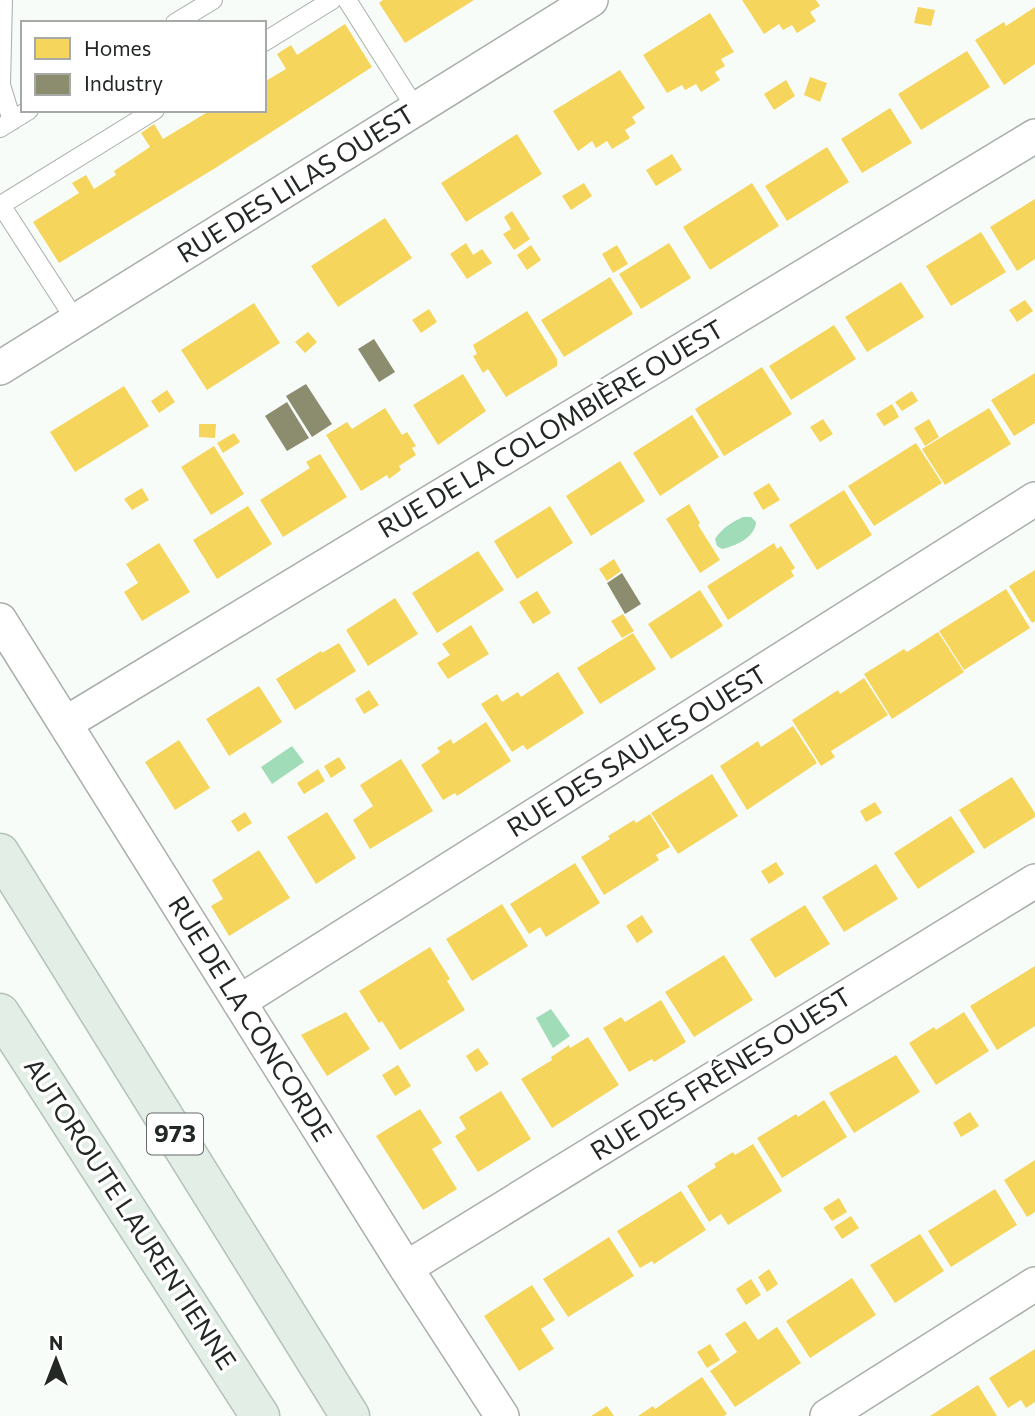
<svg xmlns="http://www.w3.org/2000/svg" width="1035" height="1416" font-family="Commissioner,sans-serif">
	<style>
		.water { fill: #a0dcb8 }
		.homes { fill: #f6d55c }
		.industry { fill: #8c8c6e }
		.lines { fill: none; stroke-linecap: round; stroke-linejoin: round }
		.lane-casing { stroke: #aaaeab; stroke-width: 20 }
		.street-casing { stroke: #aaaeab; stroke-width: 36 }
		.highway-casing { stroke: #b3c2b9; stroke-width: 41 }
		.lane { stroke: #fefffe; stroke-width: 18 }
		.street { stroke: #fefffe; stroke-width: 33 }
		.highway { stroke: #e2eee6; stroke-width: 38 }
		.labels { text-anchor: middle; stroke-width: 7; stroke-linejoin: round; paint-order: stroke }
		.shield { fill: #fff; stroke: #656866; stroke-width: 2 }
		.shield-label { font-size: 24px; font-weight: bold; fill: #232824 }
		.street-label { font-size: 26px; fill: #232824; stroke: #fff }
	</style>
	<rect width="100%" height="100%" fill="#f7fcf8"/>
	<path class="water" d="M 743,517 L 751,517 L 756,522 C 755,538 735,546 722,549 L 717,546 L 715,539 C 722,528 732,522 743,517 Z
		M 292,746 L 304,762 L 272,784 L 261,767 Z
		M 551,1009 L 570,1036 L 553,1048 L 536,1018 Z"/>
	<path class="homes" d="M 383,0 L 474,0 L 405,43 L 379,3 Z
		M 742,0 L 816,0 L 820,6 L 810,12 L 816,21 L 797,33 L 792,25 L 783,30 L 779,24 L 764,34 Z
		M 918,7 L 935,10 L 931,26 L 914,23 Z
		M 1035,7 L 1035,64 L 1004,85 L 975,40 L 1004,22 L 1006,26 Z
		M 710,13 L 734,52 L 721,59 L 725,66 L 715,72 L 720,80 L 701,92 L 696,84 L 685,90 L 682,85 L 667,93 L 643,55 Z
		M 345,24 L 372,67 L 217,167 L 59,263 L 33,222 L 79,193 L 72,183 L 86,175 L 94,189 L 116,175 L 114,171 L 150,147 L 141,133 L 154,124 L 163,139 L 211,110 L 264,110 L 264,82 L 286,69 L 277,54 L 291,45 L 297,55 Z
		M 967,51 L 990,87 L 921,130 L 898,94 Z
		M 620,70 L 645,108 L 632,117 L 636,123 L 625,130 L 630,138 L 612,149 L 607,141 L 596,148 L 592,141 L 578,151 L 553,111 Z
		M 810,77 L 827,83 L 820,102 L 804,95 Z
		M 786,80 L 795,96 L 774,110 L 764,94 Z
		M 890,108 L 912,143 L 862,173 L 841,139 Z
		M 517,134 L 542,174 L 466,222 L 441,183 Z
		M 827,147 L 849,182 L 787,221 L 765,186 Z
		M 672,154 L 682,170 L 656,186 L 646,170 Z
		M 584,183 L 592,196 L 571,210 L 562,196 Z
		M 752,183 L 779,226 L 710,270 L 683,227 Z
		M 1035,199 L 1035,259 L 1017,271 L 990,227 Z
		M 512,211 L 530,239 L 514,250 L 503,234 L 511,229 L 504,217 Z
		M 385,218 L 412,258 L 338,307 L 311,266 Z
		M 981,232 L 1006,272 L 951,306 L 926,266 Z
		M 466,243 L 473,255 L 482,249 L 492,263 L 467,279 L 450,254 Z
		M 669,243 L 691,278 L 641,309 L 619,274 Z
		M 531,245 L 541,260 L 527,270 L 517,255 Z
		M 617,245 L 628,264 L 613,273 L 602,254 Z
		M 610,277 L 633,314 L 564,357 L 541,320 Z
		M 901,282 L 924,317 L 867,352 L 845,317 Z
		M 1025,300 L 1033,311 L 1017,322 L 1009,310 Z
		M 254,303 L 280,343 L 207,390 L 181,350 Z
		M 429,309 L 437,322 L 421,333 L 412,320 Z
		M 527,311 L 557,359 L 557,366 L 506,397 L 488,369 L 483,373 L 473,356 L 477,354 L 473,345 Z
		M 834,325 L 856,359 L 791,400 L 769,366 Z
		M 308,332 L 317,342 L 305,353 L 295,342 Z
		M 762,367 L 792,414 L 724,456 L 695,409 Z
		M 1035,373 L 1035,423 L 1014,436 L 991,400 Z
		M 463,374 L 486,411 L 438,445 L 413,405 Z
		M 124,386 L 149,426 L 75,472 L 50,432 Z
		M 167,390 L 175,402 L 159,413 L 151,401 Z
		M 912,391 L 918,401 L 902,411 L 895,402 Z
		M 892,404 L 899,417 L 884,426 L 876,414 Z
		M 385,408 L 402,435 L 407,432 L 416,446 L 412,448 L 416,455 L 399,466 L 401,470 L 389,479 L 387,475 L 361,491 L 326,435 L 347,422 L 352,429 Z
		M 989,408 L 1011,444 L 945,485 L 922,449 Z
		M 692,415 L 719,457 L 660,496 L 633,453 Z
		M 823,419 L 833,434 L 820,442 L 810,427 Z
		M 929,419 L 939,437 L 925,446 L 914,428 Z
		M 199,424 L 216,424 L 215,438 L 199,437 Z
		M 234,433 L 240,442 L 223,453 L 217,443 Z
		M 916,443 L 942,483 L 874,526 L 848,486 Z
		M 214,446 L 244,494 L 211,515 L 181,467 Z
		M 320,454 L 347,497 L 283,537 L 260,500 L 310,468 L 306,462 Z
		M 620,461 L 645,501 L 591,536 L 566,496 Z
		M 769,483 L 780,500 L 763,510 L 753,493 Z
		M 142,488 L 149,500 L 132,510 L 124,499 Z
		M 844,490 L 872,535 L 817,570 L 789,525 Z
		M 689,504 L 700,523 L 698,525 L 720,560 L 700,573 L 666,519 Z
		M 248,506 L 272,544 L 217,579 L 193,540 Z
		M 550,506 L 573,543 L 517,579 L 494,541 Z
		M 159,543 L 190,592 L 142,621 L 124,592 L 138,583 L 126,564 Z
		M 774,543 L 777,549 L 781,546 L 795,568 L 791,571 L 794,576 L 728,620 L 707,586 Z
		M 478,551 L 504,590 L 437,633 L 412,593 Z
		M 614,559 L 621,571 L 607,581 L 599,569 Z
		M 1035,570 L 1035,621 L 1032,623 L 1009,586 Z
		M 1006,589 L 1030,628 L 964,670 L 939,631 Z
		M 700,590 L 723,626 L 671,659 L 648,624 Z
		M 537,591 L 551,613 L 533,624 L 519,602 Z
		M 395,598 L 418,634 L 368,666 L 346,630 Z
		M 623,614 L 634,631 L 622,638 L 611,621 Z
		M 471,625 L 489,654 L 448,679 L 437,663 L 450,655 L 442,644 Z
		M 938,632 L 964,672 L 892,719 L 864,674 L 904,649 L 907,652 Z
		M 633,633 L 656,669 L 600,704 L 577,668 Z
		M 339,643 L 356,671 L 295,710 L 276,679 L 321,651 L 322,653 Z
		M 558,672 L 584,713 L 527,750 L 523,745 L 512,752 L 481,704 L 497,694 L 502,702 L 518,692 L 521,697 Z
		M 864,678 L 888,715 L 831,751 L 835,757 L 821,766 L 792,720 L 838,690 L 840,694 Z
		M 259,686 L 282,722 L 229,756 L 206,719 Z
		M 369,690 L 379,705 L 364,714 L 355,699 Z
		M 486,722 L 511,761 L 457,796 L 455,793 L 443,800 L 421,765 L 440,752 L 437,748 L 451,739 L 453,744 Z
		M 793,726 L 817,763 L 747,810 L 720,766 L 758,741 L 761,747 Z
		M 179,740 L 210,788 L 175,810 L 145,762 Z
		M 339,757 L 346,768 L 331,778 L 324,766 Z
		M 401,759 L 433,811 L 370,849 L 353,820 L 373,806 L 360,785 Z
		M 318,769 L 325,781 L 304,794 L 297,783 Z
		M 712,774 L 738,816 L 678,854 L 651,813 Z
		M 1012,777 L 1035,813 L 1035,817 L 984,849 L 959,810 Z
		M 875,802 L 882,813 L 866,822 L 860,811 Z
		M 245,812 L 252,823 L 238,832 L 231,821 Z
		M 327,812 L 356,858 L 316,884 L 287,837 Z
		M 650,814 L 670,847 L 656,855 L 659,860 L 604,895 L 581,857 L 610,839 L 608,836 L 634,820 L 636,823 Z
		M 951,816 L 975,852 L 918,889 L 894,853 Z
		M 259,850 L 290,898 L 229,936 L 211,906 L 223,899 L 212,880 Z
		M 776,862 L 784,874 L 769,884 L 761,871 Z
		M 575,863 L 600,903 L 546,937 L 540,927 L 529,934 L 510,904 Z
		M 876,864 L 898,899 L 844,932 L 822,897 Z
		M 502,904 L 528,946 L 472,981 L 446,939 Z
		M 805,905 L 830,944 L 775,978 L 750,939 Z
		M 642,915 L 653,932 L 637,943 L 626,926 Z
		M 430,947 L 450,979 L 447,981 L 465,1010 L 400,1050 L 382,1021 L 379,1023 L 359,991 Z
		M 724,955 L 753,1000 L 694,1037 L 665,992 Z
		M 1035,966 L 1035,1026 L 997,1050 L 970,1006 Z
		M 661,1000 L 686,1042 L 654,1062 L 652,1059 L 629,1072 L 603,1028 L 621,1017 L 625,1022 Z
		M 346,1012 L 370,1049 L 327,1076 L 301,1035 Z
		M 964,1012 L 989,1051 L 936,1085 L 909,1043 L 934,1027 L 936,1030 Z
		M 588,1037 L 619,1085 L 552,1128 L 521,1079 L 552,1060 L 551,1057 L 569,1045 L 570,1048 Z
		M 478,1048 L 489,1064 L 476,1072 L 466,1056 Z
		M 896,1055 L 920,1092 L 854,1133 L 829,1093 Z
		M 398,1065 L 411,1086 L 395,1096 L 382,1075 Z
		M 501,1091 L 531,1139 L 478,1172 L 455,1136 L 466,1129 L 459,1117 Z
		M 824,1100 L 847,1137 L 782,1178 L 757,1138 L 796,1114 L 798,1117 Z
		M 420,1109 L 442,1143 L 432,1149 L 457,1189 L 423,1210 L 376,1136 Z
		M 970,1112 L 979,1126 L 961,1137 L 953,1123 Z
		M 753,1144 L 782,1191 L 728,1225 L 721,1214 L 709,1222 L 687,1186 L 716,1167 L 714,1164 L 733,1152 L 735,1155 Z
		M 1035,1160 L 1035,1212 L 1027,1217 L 1004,1180 Z
		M 995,1189 L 1017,1225 L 951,1267 L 928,1231 Z
		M 681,1191 L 706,1230 L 654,1264 L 652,1261 L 640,1268 L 617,1231 Z
		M 839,1198 L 847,1212 L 832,1221 L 823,1208 Z
		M 851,1216 L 859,1228 L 842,1239 L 834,1227 Z
		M 920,1234 L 944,1271 L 895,1303 L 870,1265 Z
		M 609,1237 L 634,1276 L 568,1317 L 543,1279 Z
		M 769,1269 L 778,1284 L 767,1292 L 758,1277 Z
		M 852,1278 L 876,1315 L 810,1358 L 786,1321 Z
		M 751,1279 L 761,1295 L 746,1305 L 736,1289 Z
		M 532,1285 L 555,1320 L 541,1329 L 554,1349 L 519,1371 L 484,1316 Z
		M 745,1321 L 758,1340 L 777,1327 L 801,1363 L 735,1407 L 710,1371 L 737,1352 L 725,1334 Z
		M 710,1344 L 720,1360 L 707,1368 L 697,1352 Z
		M 1035,1349 L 1035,1402 L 1026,1408 L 1021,1400 L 1008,1408 L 989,1378 Z
		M 702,1377 L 727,1414 L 724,1416 L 638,1416 L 653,1406 L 655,1409 Z
		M 978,1385 L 997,1416 L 930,1416 Z
		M 607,1406 L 614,1416 L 591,1416 Z"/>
	<path class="industry" d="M 374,339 L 395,372 L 379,382 L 358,349 Z
		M 306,384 L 332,424 L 312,437 L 286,396 Z
		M 287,402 L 309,438 L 287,451 L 265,416 Z
		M 622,573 L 641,604 L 625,614 L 607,583 Z"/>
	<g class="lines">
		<g class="lane-casing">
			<path id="lane" d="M 3,0 L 1,85 L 12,121
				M 347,0 L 416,109
				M 175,23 L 213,0
				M 264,42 L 332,0
				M 0,128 L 29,110
				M 76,321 L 1,205 L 155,110"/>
		</g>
		<g class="street-casing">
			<path id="street" d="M 0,368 L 591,0
				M 0,620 L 406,1268 L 502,1416
				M 66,723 L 1035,136
				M 239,1002 L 1035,499
				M 406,1268 L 1035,881
				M 827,1416 L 1035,1284"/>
		</g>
		<g class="highway-casing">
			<path id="highway" d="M 0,853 L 350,1416
				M 0,1013 L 260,1416"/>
		</g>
		<use href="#lane" class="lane"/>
		<use href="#street" class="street"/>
		<use href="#highway" class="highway"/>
	</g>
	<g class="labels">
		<rect class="shield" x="147" y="1113.5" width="56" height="41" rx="5"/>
		<g class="shield-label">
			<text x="175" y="1142">973</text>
		</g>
		<g class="street-label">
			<text transform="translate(296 184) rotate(-32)" y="9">RUE DES LILAS OUEST</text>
			<text transform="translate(551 429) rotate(-31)" y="9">RUE DE LA COLOMBIÈRE OUEST</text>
			<text transform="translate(637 751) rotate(-32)" y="9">RUE DES SAULES OUEST</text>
			<text transform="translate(250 1019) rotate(58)" y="9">RUE DE LA CONCORDE</text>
			<text transform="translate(721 1074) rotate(-32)" y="9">RUE DES FRÊNES OUEST</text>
			<text transform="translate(130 1214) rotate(57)" y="9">AUTOROUTE LAURENTIENNE</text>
		</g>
	</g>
	<rect x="21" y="21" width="245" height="91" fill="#ffffff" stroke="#a7a9a7" stroke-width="2"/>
	<rect x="35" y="38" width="35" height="21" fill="#f6d55c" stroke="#a7a9a7" stroke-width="2"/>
	<text x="84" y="56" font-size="21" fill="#232824">Homes</text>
	<rect x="35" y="74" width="35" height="21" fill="#8c8c6e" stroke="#a7a9a7" stroke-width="2"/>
	<text x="84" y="91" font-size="21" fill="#232824">Industry</text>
	<g transform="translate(56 1360)" stroke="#ffffff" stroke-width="5" paint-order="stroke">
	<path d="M0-5L12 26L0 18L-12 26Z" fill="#232824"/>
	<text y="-10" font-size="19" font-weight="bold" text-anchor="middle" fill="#232824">N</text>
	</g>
</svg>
